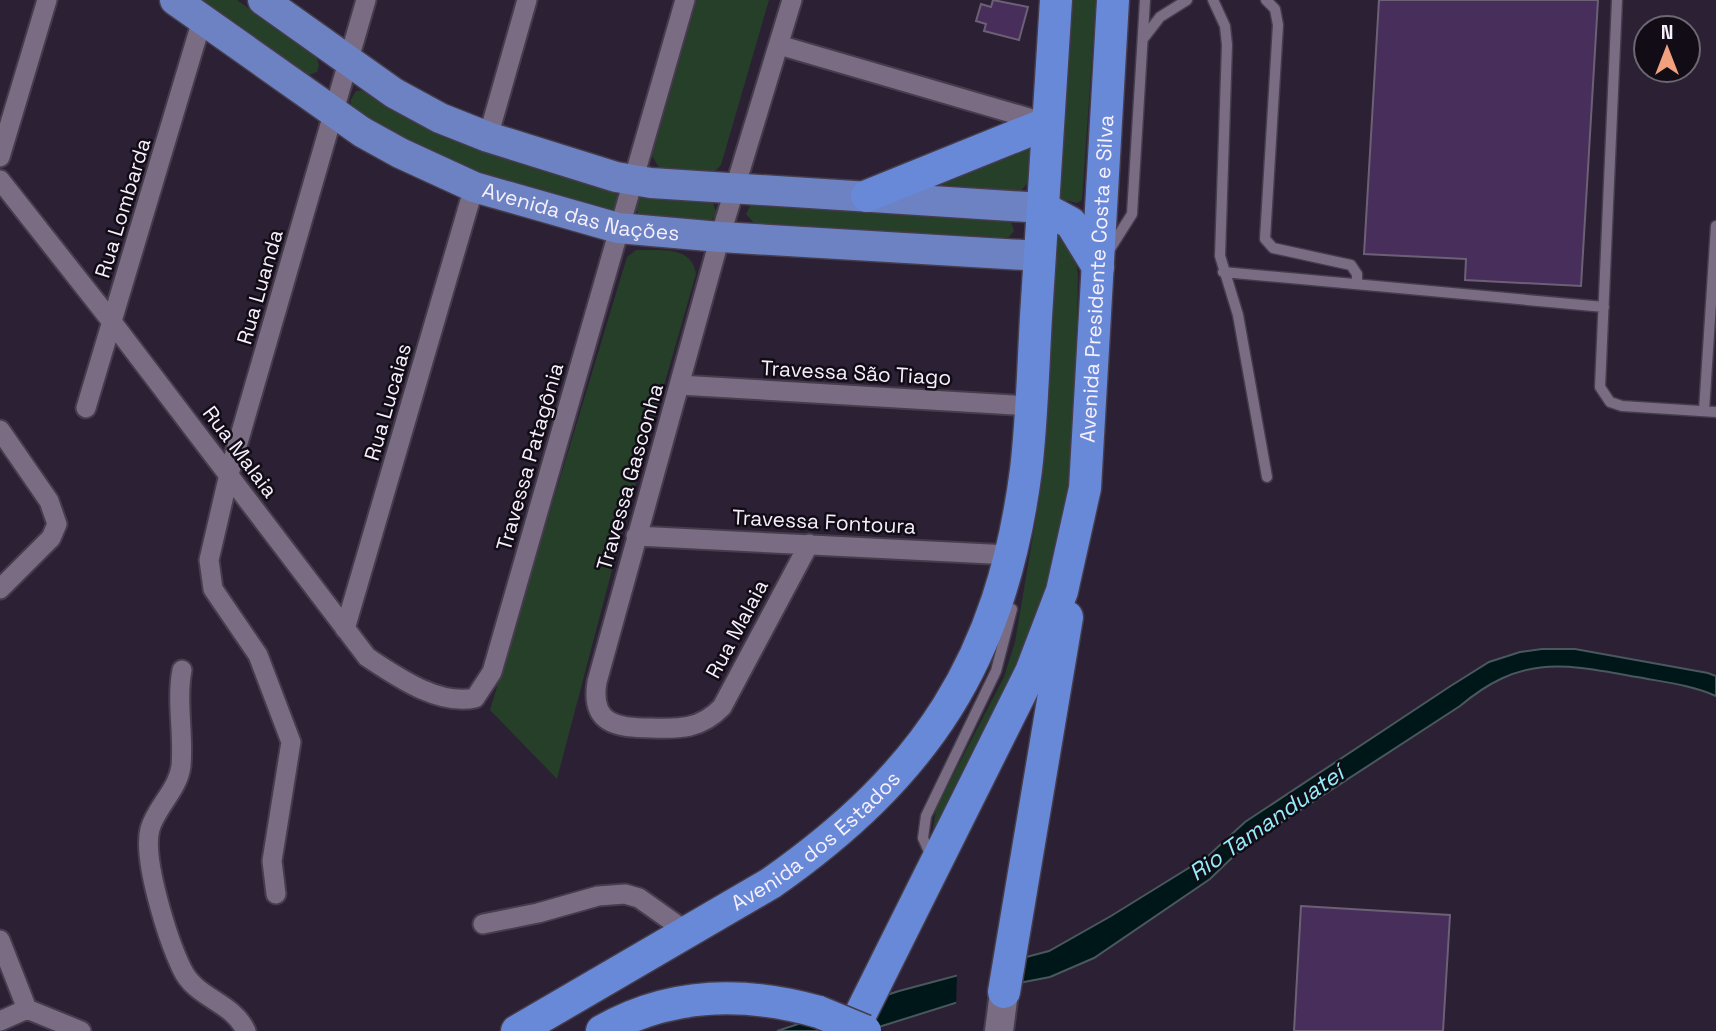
<svg xmlns="http://www.w3.org/2000/svg" width="1716" height="1031" font-family="'Space Grotesk',sans-serif">
	<style>
		.green { fill: #263f28 }
		.water { fill: #00171a; stroke: #4a585e; stroke-width: 2 }
		.pier { fill: #2b2034 }
		.building { fill: #482e5b; stroke: #6c6076; stroke-width: 2 }
		.lines { fill: none; stroke-linecap: round; stroke-linejoin: round }
		.service-casing { stroke: #453c4c; stroke-width: 13 }
		.minor-casing { stroke: #453c4c; stroke-width: 23 }
		.secondary-casing { stroke: #453c4c; stroke-width: 32 }
		.primary-casing { stroke: #453c4c; stroke-width: 33 }
		.trunk-casing { stroke: #453c4c; stroke-width: 35 }
		.service { stroke: #796c83; stroke-width: 10 }
		.minor { stroke: #796c83; stroke-width: 19 }
		.secondary { stroke: #796c83; stroke-width: 28 }
		.primary { stroke: #6c82c3; stroke-width: 30 }
		.trunk { stroke: #6889d8; stroke-width: 32 }
		.trunk-bridge-casing { stroke: #453c4c; stroke-width: 35; stroke-linecap: butt }
		.trunk-bridge { stroke: #6889d8; stroke-width: 32 }
		.labels { text-anchor: middle; stroke-width: 5; stroke-linejoin: round; paint-order: stroke }
		.street-label { font-size: 21px; fill: #f6effc; stroke: #110c15 }
		.water-label { font-size: 23px; font-style: italic; fill: #93eef9; stroke: #110c15 }
	</style>
	<rect width="100%" height="100%" fill="#2b2034"/>
	<path class="green" d="M 197,0 L 237,0 L 316,56 L 319,65 L 317,72 L 306,76 Z
		M 697,0 L 769,0 L 721,165 L 714,172 L 660,169 L 652,156 Z
		M 1067,0 L 1096,0 L 1082,200 L 1077,203 L 1057,198 Z
		M 365,90 L 615,191 L 619,199 L 612,211 C 530,188 446,170 374,122 C 365,116 354,112 350,101 L 356,91 Z
		M 1032,146 L 1029,181 L 1021,191 L 934,184 Z
		M 640,196 L 712,200 L 717,214 L 710,221 L 704,221 L 640,216 L 634,207 Z
		M 751,204 L 1010,219 L 1014,231 L 1009,237 L 999,239 L 755,224 L 746,214 Z
		M 1056,230 L 1075,256 L 1078,275 L 1074,462 L 1044,612 L 932,836 L 936,808 L 1004,677 L 1015,642 L 1041,488 Z
		M 636,250 C 659,251 691,244 696,274 L 623,528 L 557,779 L 490,710 L 627,257 Z"/>
	<path class="water" d="M 1542,649 L 1575,649 L 1708,673 L 1716,676 L 1716,696 C 1692,685 1663,682 1637,677 C 1563,664 1522,654 1460,706 L 1242,848 L 1210,879 L 1094,958 L 1050,977 L 1019,983 L 866,1031 L 777,1031 L 899,991 L 1049,951 L 1111,916 L 1208,856 L 1245,822 L 1449,687 L 1489,662 L 1520,652 Z"/>
	<path class="pier" d="M 1019,954 L 1014,988 L 956,1007 L 957,971 Z"/>
	<path class="building" d="M 993,0 L 1028,7 L 1019,40 L 984,31 L 986,24 L 976,21 L 981,4 L 991,7 Z
		M 1379,0 L 1598,0 L 1581,286 L 1465,280 L 1466,259 L 1364,254 Z
		M 1301,906 L 1450,915 L 1443,1031 L 1294,1031 Z"/>
	<g class="lines">
		<g class="service-casing">
			<path id="service" d="M 1213,0 L 1225,26 L 1227,45 L 1220,256 L 1238,315 L 1267,477
				M 1266,0 L 1275,9 L 1278,25 L 1265,239 L 1273,248 L 1351,265 L 1357,274 L 1357,284
				M 1617,0 L 1600,387 L 1610,402 L 1622,406 L 1716,412
				M 1143,39 L 1160,17 L 1187,0
				M 1108,252 L 1132,214 L 1145,0
				M 1223,272 L 1604,307
				M 1704,411 L 1716,226
				M 931,856 L 923,838 L 926,816 L 996,671 L 1012,609"/>
		</g>
		<g class="minor-casing">
			<path id="minor" d="M 792,0 L 720,237 L 597,682 C 590,724 617,728 651,728 C 680,729 701,729 722,707 L 809,544
				M 779,45 L 1046,123
				M 488,137 L 527,0
				M 0,157 L 47,0
				M 0,180 L 112,322 L 367,657 C 396,676 438,706 475,698 L 492,672 L 685,0
				M 679,385 L 1030,406
				M 86,408 L 202,20
				M 0,430 L 49,501 L 57,524 L 51,538 L 0,589
				M 636,536 L 1010,555
				M 345,629 L 474,187
				M 182,670 C 176,702 184,734 181,766 C 178,790 156,807 150,829 C 142,859 168,940 182,969 C 196,999 232,1001 246,1031
				M 276,894 L 272,861 L 291,742 L 258,655 L 213,589 L 209,560 L 229,474 L 366,0
				M 483,924 L 538,913 L 598,896 L 625,894 L 639,898 L 687,932
				M 0,940 L 27,1009
				M 27,1009 L 81,1031
				M 0,1021 L 27,1009"/>
		</g>
		<g class="secondary-casing">
			<path id="secondary" d="M 999,1031 L 1004,992"/>
		</g>
		<g class="primary-casing">
			<g id="primary">
				<path id="s1" d="M 175,0 L 362,132 L 400,153 L 474,187 L 618,228 L 720,237 L 1040,256"/>
				<path d="M 263,0 L 394,93 L 440,118 L 488,137 L 616,177 L 651,183 L 1043,208"/>
			</g>
		</g>
		<g class="trunk-casing">
			<g id="trunk">
				<path d="M 867,196 L 1048,123"/>
				<path d="M 1043,208 L 1071,223 L 1098,267"/>
				<path d="M 1004,992 L 1067,617"/>
				<path id="s2" d="M 517,1031 L 771,883 C 926,774 1001,661 1026,470 C 1032,420 1033,368 1036,317 C 1043,211 1049,106 1056,0"/>
				<path d="M 602,1031 C 670,992 745,991 819,1012"/>
				<path id="s3" d="M 852,1031 L 1031,672 L 1062,591 L 1085,488 L 1113,0"/>
			</g>
		</g>
		<use href="#service" class="service"/>
		<use href="#minor" class="minor"/>
		<use href="#secondary" class="secondary"/>
		<use href="#primary" class="primary"/>
		<use href="#trunk" class="trunk"/>
		<g class="trunk-bridge-casing">
			<path id="trunk-bridge" d="M 819,1012 L 865,1031"/>
		</g>
		<use href="#trunk-bridge" class="trunk-bridge"/>
	</g>
	<g class="labels">
		<g class="street-label">
			<text transform="translate(123 208) rotate(-73)" y="7">Rua Lombarda</text>
			<text dy="7" stroke="none"><textPath href="#s1" startOffset="464">Avenida das Nações</textPath></text>
			<text dy="7" stroke="none"><textPath href="#s3" startOffset="803">Avenida Presidente Costa e Silva</textPath></text>
			<text transform="translate(260 287) rotate(-74)" y="7">Rua Luanda</text>
			<text transform="translate(856 373) rotate(3)" y="7">Travessa São Tiago</text>
			<text transform="translate(388 402) rotate(-74)" y="7">Rua Lucaias</text>
			<text transform="translate(240 452) rotate(53)" y="7">Rua Malaia</text>
			<text transform="translate(530 457) rotate(-74)" y="7">Travessa Patagônia</text>
			<text transform="translate(630 477) rotate(-74)" y="7">Travessa Gasconha</text>
			<text transform="translate(824 522) rotate(3)" y="7">Travessa Fontoura</text>
			<text transform="translate(737 629) rotate(-62)" y="7">Rua Malaia</text>
			<text dy="7" stroke="none"><textPath href="#s2" startOffset="355">Avenida dos Estados</textPath></text>
		</g>
		<g class="water-label">
			<text transform="translate(1266 823) rotate(-35)" y="8">Rio Tamanduateí</text>
		</g>
	</g>
	<g transform="translate(1667 49)"><circle r="33" fill="#110c15" stroke="#6d6771" stroke-width="2"/>
	<path d="M0-5L12 26L0 18L-12 26Z" fill="#f2a17e"/>
	<text y="-10" font-size="19" font-weight="bold" text-anchor="middle" fill="#f6effc">N</text>
	</g>
</svg>
